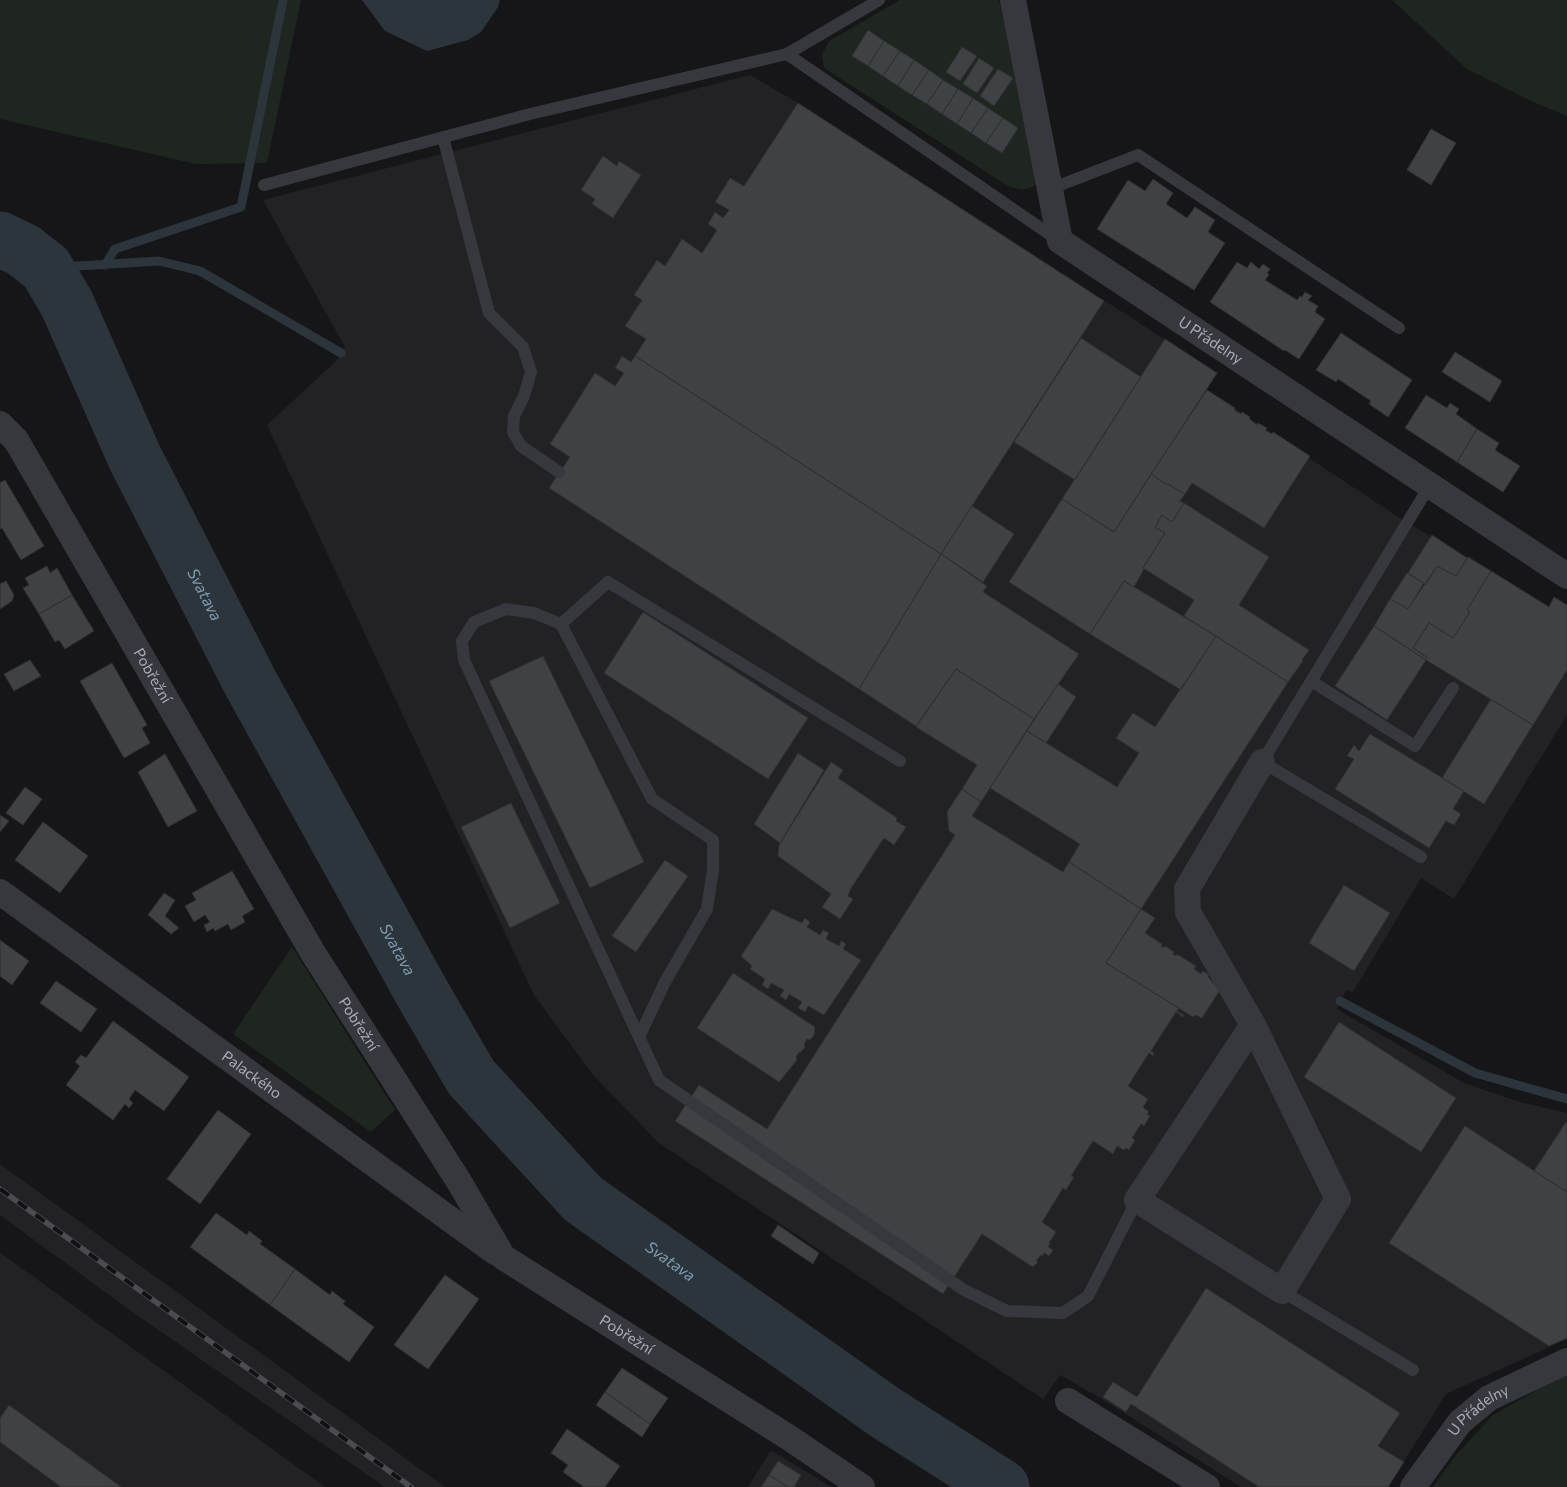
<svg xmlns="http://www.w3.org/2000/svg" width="1567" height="1487" font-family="Commissioner,sans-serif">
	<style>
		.built { fill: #222225 }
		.green { fill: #1e261f }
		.water { fill: #2c353c }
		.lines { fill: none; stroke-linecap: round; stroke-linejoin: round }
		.stream { stroke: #2c353c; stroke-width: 9 }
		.river { stroke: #2c353c; stroke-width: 55 }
		.building { fill: #404145; stroke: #303034 }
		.service { stroke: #37383d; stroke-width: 12 }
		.minor { stroke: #37383d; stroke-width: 26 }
		.rail-casing { stroke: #4a4c52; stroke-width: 5.5 }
		.rail { stroke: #111113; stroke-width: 4; stroke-dasharray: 11; stroke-linecap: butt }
		.labels { text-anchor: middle; stroke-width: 5; stroke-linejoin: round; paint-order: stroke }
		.street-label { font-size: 15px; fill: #a8adb8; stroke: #111113 }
		.water-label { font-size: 16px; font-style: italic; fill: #7f9bb3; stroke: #111113 }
	</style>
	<rect width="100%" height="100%" fill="#161618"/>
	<path class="built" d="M 750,75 L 798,103 L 1217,373 L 1207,390 L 1395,515 L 1549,607 L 1554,597 L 1567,605 L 1567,715 L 1454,899 L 1421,878 L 1353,992 L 1346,990 L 1337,1009 L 1464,1083 L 1520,1102 L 1567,1113 L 1567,1339 L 1446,1394 L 1388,1487 L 1241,1487 L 1102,1399 L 1060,1375 L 1043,1399 L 659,1143 L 593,1075 L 534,995 L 267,425 L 336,361 L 345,347 L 263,200 Z
		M 0,1164 L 156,1277 L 445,1487 L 385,1487 L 131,1311 L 0,1215 Z
		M 0,1253 L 38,1280 L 325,1487 L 0,1487 Z
		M 771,1450 L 831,1487 L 748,1487 Z"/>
	<path class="green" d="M 0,0 L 301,0 L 267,163 L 196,164 L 0,119 Z
		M 900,0 L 999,0 L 1041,177 C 1032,192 1023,191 1008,186 L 824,68 L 822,55 L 829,41 Z
		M 1392,0 L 1567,0 L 1567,116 L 1533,102 L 1467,69 Z
		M 292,947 L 395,1110 L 371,1132 L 233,1034 Z
		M 1567,1373 L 1567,1487 L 1433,1487 L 1456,1455 L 1493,1415 Z"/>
	<path class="water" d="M 362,0 L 500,0 L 498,7 L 481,32 L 468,40 L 427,51 L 385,31 Z"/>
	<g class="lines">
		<path class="stream" d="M 105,265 L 115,249 L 241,207 L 283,0
			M 46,268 L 159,261 L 200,271 L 341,353
			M 1340,1001 L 1475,1073 L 1567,1099"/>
		<path class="river" id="s1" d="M 0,239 L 23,250 L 46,268 L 67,304 L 135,458 L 250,682 L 421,991 L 471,1077 L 583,1199 L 886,1413 L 1002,1487"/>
	</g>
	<path class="building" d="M 868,30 L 884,41 L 868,66 L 852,56 Z
		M 884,41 L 900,51 L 883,76 L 868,66 Z
		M 962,47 L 977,56 L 960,81 L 946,72 Z
		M 900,51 L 914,60 L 898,86 L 883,76 Z
		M 979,58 L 994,68 L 977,93 L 963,84 Z
		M 914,60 L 929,70 L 912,95 L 898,86 Z
		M 998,69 L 1013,78 L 994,106 L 980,96 Z
		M 929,70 L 943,80 L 927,104 L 912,95 Z
		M 943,80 L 958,89 L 942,114 L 927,104 Z
		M 958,89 L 973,98 L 957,124 L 942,114 Z
		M 973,98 L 988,108 L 971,133 L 957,124 Z
		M 798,103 L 1104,301 L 941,554 L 635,356 L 646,339 L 625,326 L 642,300 L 634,295 L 657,260 L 665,266 L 682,239 L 702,253 L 717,230 L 708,224 L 715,212 L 723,218 L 729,210 L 715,202 L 730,178 L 744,186 Z
		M 988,108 L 1003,118 L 986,143 L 971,133 Z
		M 1003,118 L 1018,128 L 1002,153 L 986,143 Z
		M 1431,129 L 1456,143 L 1431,185 L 1407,170 Z
		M 603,156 L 617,166 L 619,161 L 641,175 L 613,218 L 592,204 L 595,199 L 581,190 Z
		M 1153,179 L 1173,193 L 1166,204 L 1187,218 L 1195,207 L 1215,220 L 1208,232 L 1225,243 L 1194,290 L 1097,229 L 1128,180 L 1145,191 Z
		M 1237,262 L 1247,268 L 1251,262 L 1259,269 L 1263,264 L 1270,269 L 1267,273 L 1269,275 L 1265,280 L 1297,300 L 1300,296 L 1302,297 L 1305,292 L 1312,296 L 1308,300 L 1318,306 L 1315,312 L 1325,319 L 1299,359 L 1285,350 L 1284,351 L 1210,302 Z
		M 1341,333 L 1412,380 L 1388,417 L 1369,404 L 1371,401 L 1338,379 L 1336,382 L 1316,370 Z
		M 1081,338 L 1141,377 L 1075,480 L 1014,442 Z
		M 1165,339 L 1217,373 L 1114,532 L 1062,499 Z
		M 1455,352 L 1502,381 L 1490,402 L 1442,372 Z
		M 622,356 L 631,362 L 635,356 L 941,554 L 859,689 L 549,488 L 570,457 L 550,444 L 595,373 L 615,386 L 624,373 L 615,368 Z
		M 1207,390 L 1235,408 L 1234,410 L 1241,414 L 1242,412 L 1250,417 L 1249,419 L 1257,425 L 1258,423 L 1267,428 L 1265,430 L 1272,434 L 1273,432 L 1310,456 L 1264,528 L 1192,483 L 1185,494 L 1166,483 L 1165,484 L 1151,474 Z
		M 1426,395 L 1447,408 L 1450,403 L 1459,409 L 1456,414 L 1477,429 L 1457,462 L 1405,428 Z
		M 1477,429 L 1499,443 L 1495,450 L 1520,466 L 1503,492 L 1457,462 Z
		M 1151,474 L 1165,484 L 1166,483 L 1185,494 L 1180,501 L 1184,503 L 1172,522 L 1162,515 L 1155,527 L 1165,533 L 1143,568 L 1144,569 L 1134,587 L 1124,581 L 1090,634 L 1009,582 L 1062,499 L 1114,532 Z
		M 5,480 L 44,546 L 21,560 L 2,528 L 0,529 L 0,483 Z
		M 1184,503 L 1269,557 L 1239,605 L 1309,650 L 1302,660 L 1303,661 L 1288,682 L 1184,616 L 1194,600 L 1143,568 L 1165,533 L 1155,527 L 1162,515 L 1172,522 Z
		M 972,506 L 1014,534 L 983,582 L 941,554 Z
		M 1432,535 L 1467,558 L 1456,576 L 1437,566 L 1426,585 L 1408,573 Z
		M 941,554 L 987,586 L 983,592 L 1079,654 L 1034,719 L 956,669 L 916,726 L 859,689 Z
		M 1468,557 L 1491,571 L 1467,610 L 1470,612 L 1453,638 L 1429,623 L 1413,648 L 1428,658 L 1426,660 L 1374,626 L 1390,599 L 1408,609 L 1437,566 L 1456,576 Z
		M 47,566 L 50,573 L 57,568 L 72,595 L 39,614 L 23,588 L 29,585 L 25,578 Z
		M 1491,571 L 1549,607 L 1554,597 L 1567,605 L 1567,670 L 1533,725 L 1426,660 L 1428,658 L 1413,648 L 1429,623 L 1453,638 L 1470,612 L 1467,610 Z
		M 1407,573 L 1424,583 L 1408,609 L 1390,599 Z
		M 6,581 L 14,595 L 12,601 L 0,609 L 0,584 Z
		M 1124,581 L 1216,636 L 1181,690 L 1090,634 Z
		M 72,595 L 94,631 L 65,649 L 59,640 L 55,642 L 39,614 Z
		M 643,612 L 808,718 L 768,779 L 604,673 Z
		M 1374,626 L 1426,660 L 1387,720 L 1335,686 Z
		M 1216,636 L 1288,682 L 1141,909 L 1069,862 L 1080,844 L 990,788 L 1027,731 L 1117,787 L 1139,753 L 1116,738 L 1133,713 L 1155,727 Z
		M 543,656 L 644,862 L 590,888 L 489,681 Z
		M 30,660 L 41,676 L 14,691 L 4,674 Z
		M 112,663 L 147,725 L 142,728 L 150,743 L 124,758 L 80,681 Z
		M 956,669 L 1034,719 L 981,802 L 962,789 L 977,765 L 916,727 Z
		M 1058,684 L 1076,697 L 1046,743 L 1027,731 Z
		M 1491,699 L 1533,725 L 1484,804 L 1442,778 Z
		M 1370,734 L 1464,791 L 1453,809 L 1461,814 L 1454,825 L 1446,821 L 1429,848 L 1335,789 L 1354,759 L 1347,756 L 1354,745 L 1359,751 Z
		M 798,753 L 824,770 L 780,843 L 754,824 Z
		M 165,754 L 197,811 L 168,827 L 138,772 Z
		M 831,762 L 843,770 L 838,778 L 897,818 L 896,821 L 906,827 L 894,845 L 884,838 L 850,890 L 848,896 L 853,899 L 840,919 L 822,907 L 831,894 L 778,856 L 779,845 Z
		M 25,787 L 42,799 L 23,825 L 6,813 Z
		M 962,789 L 981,802 L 972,816 L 1063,872 L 1069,862 L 1141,909 L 1106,963 L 1179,1008 L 1177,1011 L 1184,1015 L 1183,1017 L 1176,1012 L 1151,1051 L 1154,1053 L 1153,1056 L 1149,1053 L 1128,1086 L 1148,1099 L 1143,1107 L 1149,1112 L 1147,1114 L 1150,1116 L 1144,1126 L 1141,1124 L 1132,1138 L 1135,1140 L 1129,1150 L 1126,1148 L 1124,1150 L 1117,1146 L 1113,1154 L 1093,1141 L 1071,1176 L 1074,1177 L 1066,1190 L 1063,1188 L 1042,1222 L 1056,1232 L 1049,1243 L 1050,1244 L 1048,1247 L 1053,1250 L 1049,1256 L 1044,1253 L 1042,1256 L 1041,1255 L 1036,1261 L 1038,1262 L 1033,1267 L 982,1234 L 943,1294 L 675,1121 L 699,1085 L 767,1129 L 955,835 L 949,831 L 947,812 Z
		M 511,803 L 560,903 L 510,928 L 461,827 Z
		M 0,815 L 9,821 L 0,832 Z
		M 43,822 L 88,856 L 60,893 L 15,860 Z
		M 665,860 L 688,876 L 636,952 L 612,936 Z
		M 232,871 L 254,909 L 242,916 L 245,922 L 231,930 L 228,924 L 215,931 L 213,928 L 207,932 L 204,925 L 210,922 L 205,915 L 194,922 L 185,906 L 196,900 L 192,893 Z
		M 1344,885 L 1390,913 L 1354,971 L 1309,943 Z
		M 164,893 L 175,900 L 165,916 L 179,928 L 171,934 L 148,915 Z
		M 772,909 L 802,923 L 805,918 L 810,922 L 807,927 L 820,935 L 823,930 L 829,933 L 826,939 L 839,946 L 841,941 L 846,944 L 843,949 L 861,960 L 824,1015 L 808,1006 L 805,1012 L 798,1008 L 802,1002 L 789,994 L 786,1000 L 780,996 L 784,990 L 771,983 L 768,989 L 762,985 L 765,979 L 750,969 L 752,966 L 741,956 Z
		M 1141,909 L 1155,918 L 1145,933 L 1162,944 L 1161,946 L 1164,948 L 1165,946 L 1174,952 L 1173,954 L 1176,956 L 1177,954 L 1196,966 L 1194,969 L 1201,974 L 1203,971 L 1209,975 L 1208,977 L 1220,990 L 1202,1018 L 1195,1015 L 1193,1017 L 1106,963 Z
		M 0,940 L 29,961 L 12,985 L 0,976 Z
		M 733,973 L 815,1027 L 814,1035 L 810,1040 L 807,1039 L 804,1044 L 805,1047 L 801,1052 L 799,1052 L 796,1057 L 797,1060 L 779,1082 L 697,1028 Z
		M 56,981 L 97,1009 L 81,1032 L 40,1003 Z
		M 113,1021 L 189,1077 L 164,1111 L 135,1090 L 129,1099 L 133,1103 L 129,1108 L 125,1104 L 113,1120 L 66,1085 L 80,1066 L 75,1062 L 81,1055 L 86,1058 Z
		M 1339,1022 L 1456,1098 L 1421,1152 L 1304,1077 Z
		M 218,1110 L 251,1134 L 200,1204 L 167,1179 Z
		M 1566,1122 L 1567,1123 L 1567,1192 L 1534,1171 Z
		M 1465,1126 L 1567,1192 L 1567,1338 L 1549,1346 L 1389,1243 Z
		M 216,1213 L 247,1235 L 249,1231 L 262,1241 L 260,1244 L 295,1269 L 270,1305 L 190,1247 Z
		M 778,1225 L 819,1253 L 813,1264 L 771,1236 Z
		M 295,1269 L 330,1295 L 332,1291 L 345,1301 L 343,1304 L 374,1327 L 349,1362 L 270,1305 Z
		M 445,1275 L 479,1299 L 428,1369 L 394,1345 Z
		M 1206,1288 L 1400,1413 L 1378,1446 L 1404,1462 L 1388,1487 L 1259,1487 L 1131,1404 L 1126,1412 L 1103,1397 L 1113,1382 L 1137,1397 Z
		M 622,1368 L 668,1398 L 650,1424 L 605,1392 Z
		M 605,1392 L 650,1424 L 642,1437 L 596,1405 Z
		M 9,1405 L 121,1487 L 61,1487 L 0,1442 L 0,1418 Z
		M 567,1429 L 620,1466 L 605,1487 L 584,1487 L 563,1472 L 568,1465 L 551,1453 Z
		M 778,1461 L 801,1475 L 794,1487 L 788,1487 L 769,1475 Z
		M 769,1475 L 788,1487 L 761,1487 Z"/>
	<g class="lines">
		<path class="service" d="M 879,0 L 787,54 L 1058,240
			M 443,137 L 489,313 L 523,347 L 531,372 L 524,396 L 514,416 L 513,432 L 521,446 L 559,472
			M 264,185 L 530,114 L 787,54
			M 1050,189 L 1138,155 L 1399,328
			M 561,624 L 608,582 L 900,761
			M 1311,681 L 1415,746 L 1453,688
			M 1421,857 L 1262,762 L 1430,485
			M 639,1037 L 665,982 L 707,909 L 713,870 L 713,840 L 652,799 L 561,624 L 534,613 L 506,609 L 474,622 L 462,641 L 464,660 L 639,1037 L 659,1080 L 964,1290 L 1007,1311 L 1063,1313 L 1088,1296 L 1137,1200
			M 1282,1291 L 1413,1370"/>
		<g class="minor">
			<path id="s2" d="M 1013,0 L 1060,241 L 1567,576"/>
			<path id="s3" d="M 0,424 L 16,440 L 313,953 L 458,1180 L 503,1257 L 788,1437 L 862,1487"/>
			<path id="s4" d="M 0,892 L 495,1252"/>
			<path d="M 1253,1025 L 1137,1200 L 1282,1291 L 1338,1199 L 1253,1025 L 1188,912 L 1187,889 L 1262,762"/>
			<path d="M 1068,1401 L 1207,1487"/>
			<path id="s5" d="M 1413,1487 L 1460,1422 L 1489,1398 L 1567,1361"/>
		</g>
		<g class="rail-casing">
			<path id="rail" d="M 0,1189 L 411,1487"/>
		</g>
		<use href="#rail" class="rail"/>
	</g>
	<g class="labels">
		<g class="street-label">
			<text dy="5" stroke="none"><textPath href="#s2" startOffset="426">U Přádelny</textPath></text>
			<text dy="5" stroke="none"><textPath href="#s3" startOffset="295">Pobřežní</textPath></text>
			<text dy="5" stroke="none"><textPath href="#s3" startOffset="700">Pobřežní</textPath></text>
			<text dy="5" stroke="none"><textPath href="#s4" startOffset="311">Palackého</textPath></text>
			<text dy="5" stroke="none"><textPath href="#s3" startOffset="1120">Pobřežní</textPath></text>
			<text dy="5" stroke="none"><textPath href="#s5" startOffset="102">U Přádelny</textPath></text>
		</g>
		<g class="water-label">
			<text dy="6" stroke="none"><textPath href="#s1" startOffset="418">Svatava</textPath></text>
			<text dy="6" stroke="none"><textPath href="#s1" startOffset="822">Svatava</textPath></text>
			<text dy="6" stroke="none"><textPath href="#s1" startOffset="1242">Svatava</textPath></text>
		</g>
	</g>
</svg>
